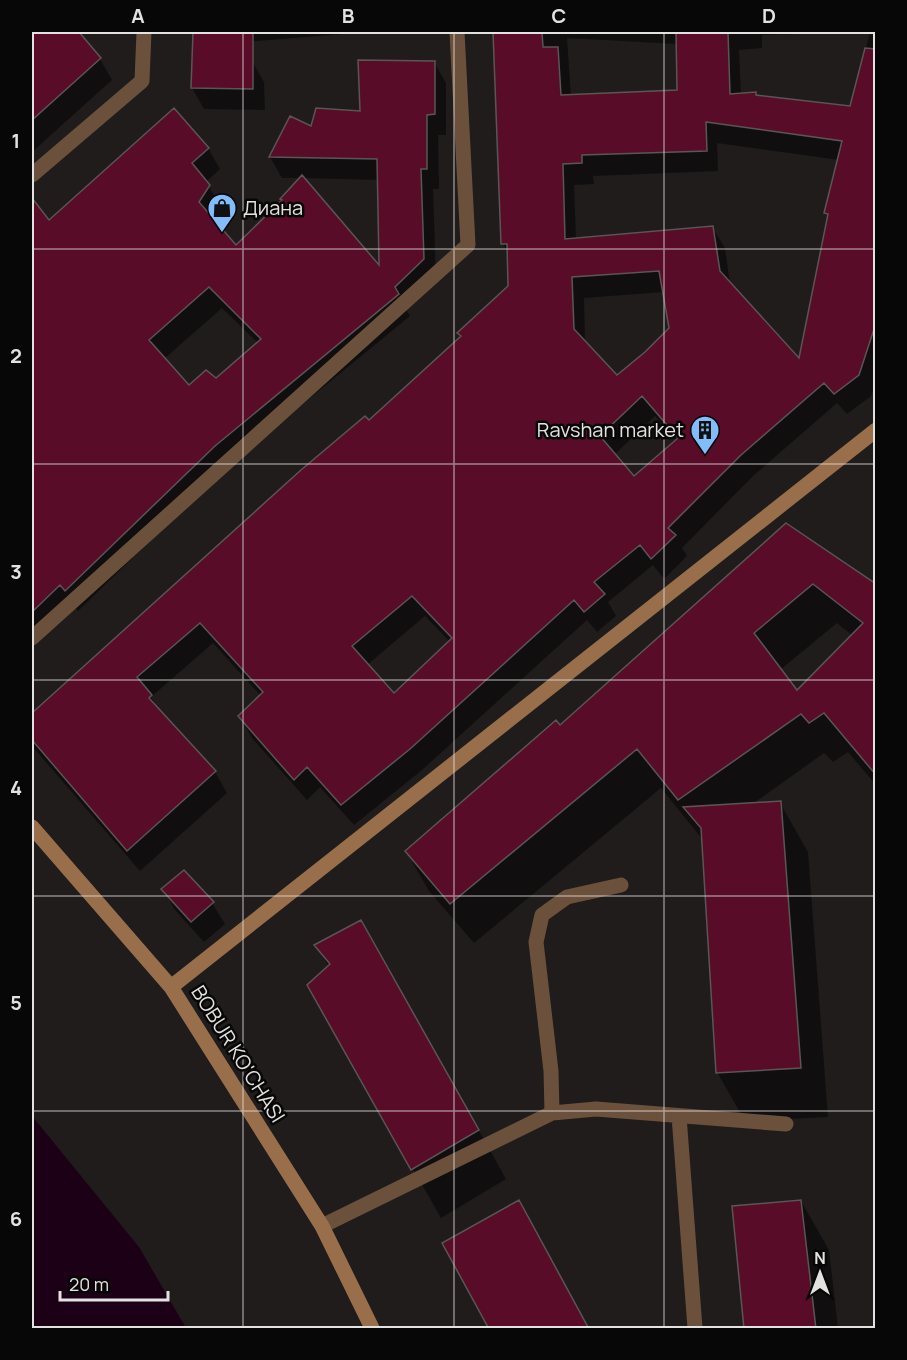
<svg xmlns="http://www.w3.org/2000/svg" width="907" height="1360" font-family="Manrope,sans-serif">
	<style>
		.water { fill: #1c0116 }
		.shadow { fill: #0007; fill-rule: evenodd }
		.building { fill: #580c27; stroke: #5a5656; stroke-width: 1.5; fill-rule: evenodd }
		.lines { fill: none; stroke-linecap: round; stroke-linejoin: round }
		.lane { stroke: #6b513b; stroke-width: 15 }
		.secondary { stroke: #986f4a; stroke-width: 15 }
		.grid { fill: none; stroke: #e4e2e1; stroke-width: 1.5; stroke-opacity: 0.55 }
		.labels { text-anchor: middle; stroke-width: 5; stroke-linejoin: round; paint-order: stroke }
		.poi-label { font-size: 20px; fill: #e4e2e1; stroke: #080707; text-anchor: start }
		.street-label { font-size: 20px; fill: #e4e2e1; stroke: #080707 }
		.neatline { fill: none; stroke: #e4e2e1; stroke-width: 2 }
		.grid-label { font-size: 20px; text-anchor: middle; font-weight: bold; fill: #e4e2e1 }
	</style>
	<rect width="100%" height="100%" fill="#1f1c1b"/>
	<path class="water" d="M 32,1116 L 139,1247 L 186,1328 L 32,1328 Z"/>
	<path class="shadow" d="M 32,32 L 78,32 L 100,59 L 112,80 L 32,152 Z
		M 194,32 L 368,32 L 231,43 L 252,61 L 264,82 L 265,110 L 204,109 L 192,88 Z
		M 495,32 L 876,32 L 876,381 L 871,396 L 847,414 L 837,403 L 753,476 L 682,548 L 687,556 L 664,579 L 653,565 L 608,602 L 616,616 L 597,632 L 587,620 L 422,770 L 354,825 L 320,787 L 307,800 L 252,738 L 240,717 L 261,696 L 213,643 L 151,697 L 160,712 L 215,772 L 227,793 L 140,871 L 32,746 L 32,715 L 302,471 L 369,422 L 462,338 L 459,333 L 510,287 L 509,255 L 503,244 ZM 870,32 L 851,108 L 741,95 L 739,50 L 762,48 L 762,35 ZM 567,38 L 677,44 L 679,91 L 571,96 ZM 717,143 L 839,160 L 826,213 L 828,218 L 800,361 L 730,284 L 725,248 L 712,227 L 576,239 L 574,185 L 594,184 L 593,176 L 718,171 ZM 664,292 L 670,329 L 646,353 L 617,377 L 585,343 L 584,298 ZM 655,416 L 677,441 L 633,478 L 614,455 ZM 425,616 L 450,642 L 394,695 L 367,665 Z
		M 434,62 L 446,83 L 446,135 L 438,135 L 439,189 L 433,189 L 436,281 L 406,309 L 410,316 L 226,467 L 78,611 L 73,605 L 32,644 L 32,232 L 46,219 L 49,222 L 208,148 L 220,169 L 206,182 L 221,207 L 213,220 L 235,247 L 283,201 L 301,178 L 282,178 L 270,157 L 291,118 L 312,128 L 362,113 ZM 303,178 L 379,180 L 381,269 ZM 222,308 L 258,343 L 216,380 L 189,387 L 164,359 Z
		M 786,525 L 876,587 L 876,785 L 848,752 L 833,762 L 824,753 L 751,805 L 780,803 L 808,852 L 828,1117 L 745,1121 L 717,1072 L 703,840 L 661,788 L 474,943 L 429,891 L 406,851 L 560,727 ZM 837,623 L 853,636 L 797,693 L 780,670 Z
		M 163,889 L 212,903 L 225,924 L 204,942 L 175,910 Z
		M 316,945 L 389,970 L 506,1179 L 441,1218 L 309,986 L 329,967 Z
		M 801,1201 L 829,1250 L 838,1328 L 746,1328 Z"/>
	<path class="building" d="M 32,32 L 79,32 L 101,58 L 32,120 Z
		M 193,32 L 253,32 L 253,89 L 191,88 Z
		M 493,32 L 542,32 L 543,47 L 558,47 L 561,95 L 677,90 L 676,32 L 728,32 L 730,94 L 756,92 L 756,95 L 850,106 L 865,48 L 876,49 L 876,323 L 859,375 L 834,394 L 824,383 L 741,455 L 668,528 L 676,535 L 651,559 L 640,545 L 594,582 L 605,594 L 584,612 L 574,600 L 410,749 L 341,805 L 307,767 L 294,780 L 238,716 L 263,692 L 200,623 L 137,677 L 152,695 L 149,698 L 216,771 L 127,851 L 32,740 L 32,713 L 301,470 L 365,416 L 369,420 L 461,336 L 457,333 L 508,286 L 507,244 L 501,244 ZM 706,122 L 842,141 L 824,213 L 828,214 L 799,358 L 720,271 L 713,226 L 565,239 L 563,164 L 582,163 L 582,155 L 707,151 ZM 659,271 L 669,328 L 645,352 L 617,375 L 574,329 L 572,277 ZM 642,396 L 678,438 L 634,476 L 600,436 ZM 412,596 L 452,638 L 394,693 L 352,646 Z
		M 358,60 L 435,61 L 435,114 L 427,115 L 427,169 L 421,169 L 424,259 L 395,287 L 399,294 L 215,446 L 65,591 L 60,585 L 32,612 L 32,198 L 49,220 L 174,108 L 209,148 L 192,163 L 210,185 L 199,202 L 236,245 L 282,200 L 280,199 L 302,175 L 379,265 L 377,159 L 269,157 L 290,116 L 311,126 L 316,108 L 360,111 ZM 209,287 L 261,339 L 216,378 L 206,370 L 189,385 L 149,340 Z
		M 786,523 L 876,584 L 876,775 L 824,713 L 809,723 L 801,714 L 678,800 L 637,749 L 450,904 L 405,851 L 556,720 L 560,725 ZM 813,584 L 863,623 L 797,690 L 754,633 Z
		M 781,801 L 801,1068 L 716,1073 L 701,828 L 683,807 Z
		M 184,870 L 214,902 L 191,922 L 161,889 Z
		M 361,920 L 479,1130 L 411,1170 L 307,985 L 330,964 L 314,945 Z
		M 519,1200 L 589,1329 L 489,1329 L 442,1243 Z
		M 801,1200 L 816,1329 L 744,1329 L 732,1206 Z"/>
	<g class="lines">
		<path class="lane" d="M 32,175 L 142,81 L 144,32
			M 32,638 L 468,245 L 457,32
			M 552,1113 L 551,1071 L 536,942 L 542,915 L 567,897 L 621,885
			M 679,1116 L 695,1328
			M 322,1226 L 552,1113 L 596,1109 L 786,1124"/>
		<path class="secondary" d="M 32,827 L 171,987 L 322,1226 L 372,1328
			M 171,987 L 876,430"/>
	</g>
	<path class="grid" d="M 243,32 L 243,1328M 454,32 L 454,1328M 664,32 L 664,1328M 32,249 L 876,249M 32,464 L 876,464M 32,680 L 876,680M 32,896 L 876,896M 32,1111 L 876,1111"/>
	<defs>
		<g id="shop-pin" transform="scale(1.5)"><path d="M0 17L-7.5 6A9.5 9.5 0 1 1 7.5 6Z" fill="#83bcfb" stroke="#080707"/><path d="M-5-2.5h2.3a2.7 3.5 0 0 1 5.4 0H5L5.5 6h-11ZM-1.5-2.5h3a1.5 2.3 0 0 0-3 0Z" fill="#111"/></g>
		<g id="building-pin" transform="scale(1.5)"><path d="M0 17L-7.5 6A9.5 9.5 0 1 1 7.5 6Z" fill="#83bcfb" stroke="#080707"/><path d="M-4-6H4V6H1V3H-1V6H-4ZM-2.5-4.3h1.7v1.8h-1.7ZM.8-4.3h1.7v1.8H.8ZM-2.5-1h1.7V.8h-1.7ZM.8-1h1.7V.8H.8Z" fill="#111"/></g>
	</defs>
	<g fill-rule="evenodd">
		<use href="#shop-pin" x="222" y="208"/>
		<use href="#building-pin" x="705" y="430"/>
	</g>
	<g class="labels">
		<g class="poi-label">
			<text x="243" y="215">Диана</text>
			<text x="684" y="437" text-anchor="end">Ravshan market</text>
		</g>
		<g class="street-label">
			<text transform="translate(238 1054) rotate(58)" y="7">BOBUR KO'CHASI</text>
		</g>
	</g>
	<rect width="907" height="1360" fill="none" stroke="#080707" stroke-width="66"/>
	<g transform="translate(820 1273)" stroke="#080707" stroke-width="4.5" paint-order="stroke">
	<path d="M0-4.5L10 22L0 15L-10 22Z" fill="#e4e2e1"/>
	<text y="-9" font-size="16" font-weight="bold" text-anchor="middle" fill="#e4e2e1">N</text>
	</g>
	<path d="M60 1291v9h108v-9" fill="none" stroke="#e4e2e1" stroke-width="3"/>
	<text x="69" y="1291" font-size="18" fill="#e4e2e1" stroke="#080707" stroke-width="4.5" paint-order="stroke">20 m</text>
	<rect x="33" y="33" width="841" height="1294" class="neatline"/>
	<g class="grid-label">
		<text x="138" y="23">A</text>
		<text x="348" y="23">B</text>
		<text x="559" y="23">C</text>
		<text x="769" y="23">D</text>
		<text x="16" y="148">1</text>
		<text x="16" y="363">2</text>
		<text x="16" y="579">3</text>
		<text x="16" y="795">4</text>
		<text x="16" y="1010">5</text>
		<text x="16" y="1226">6</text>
	</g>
</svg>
